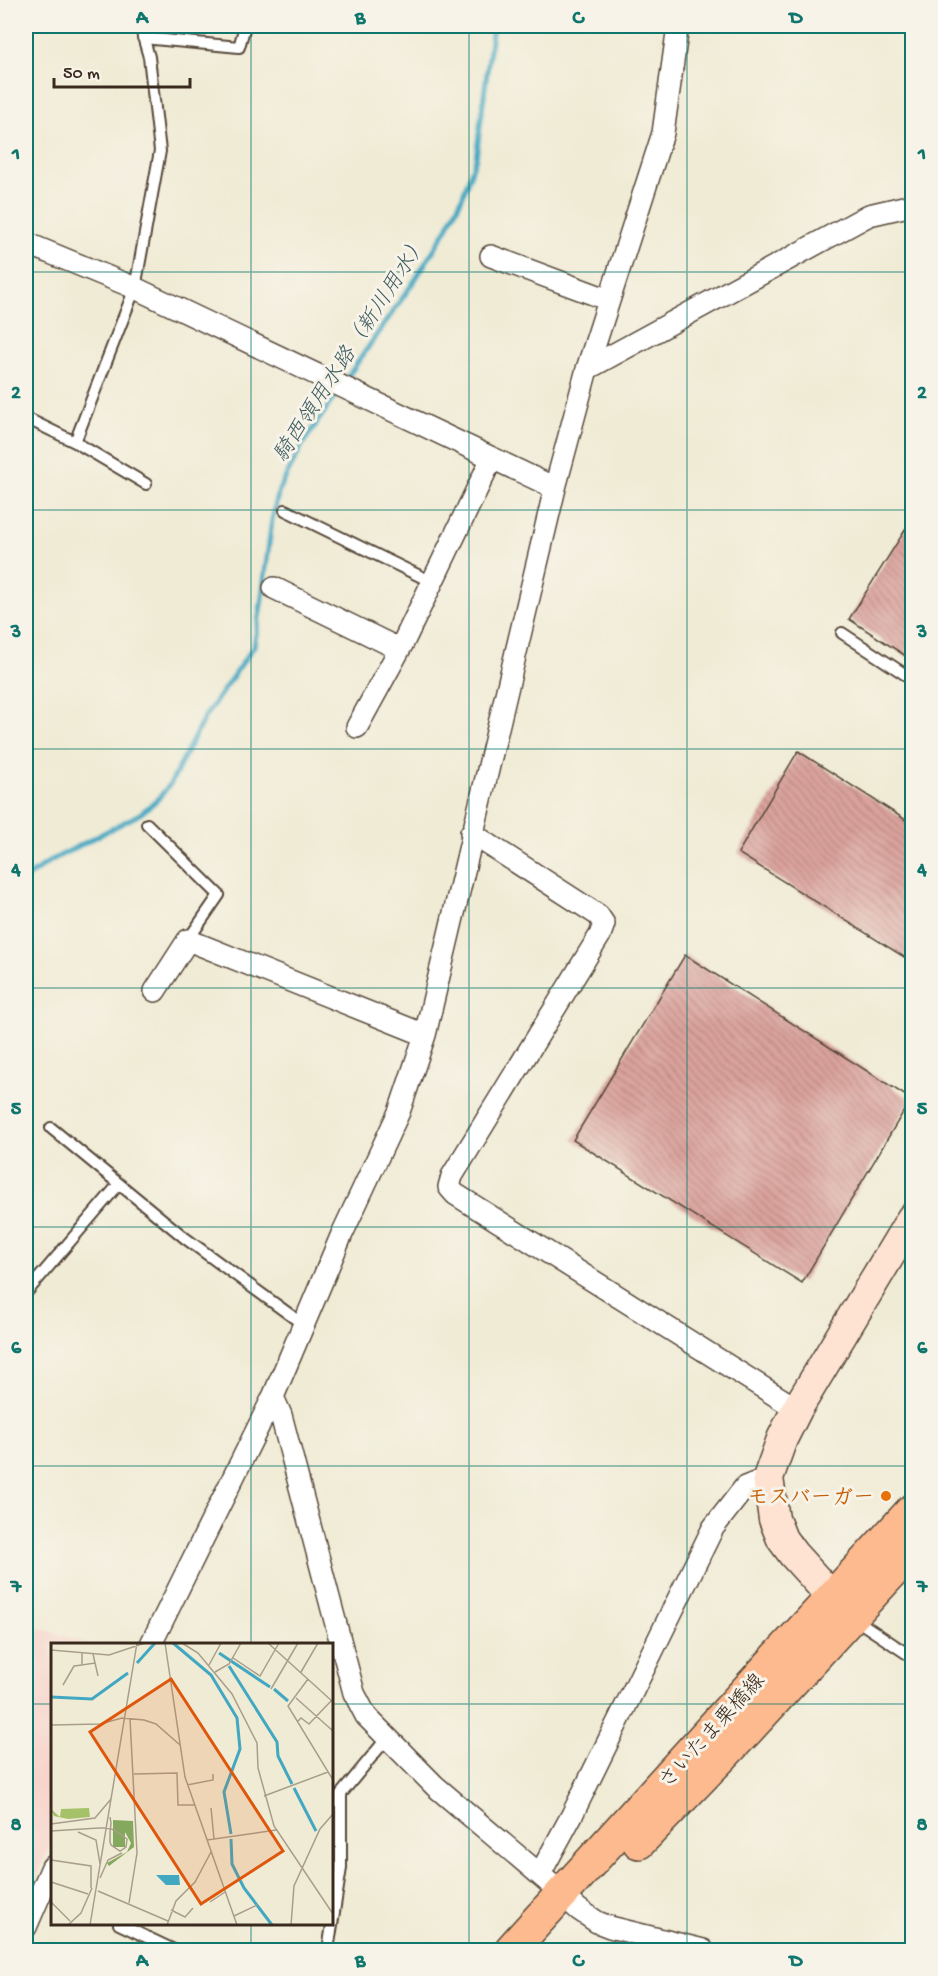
<svg xmlns="http://www.w3.org/2000/svg" width="938" height="1976" font-family="'Gochi Hand','Klee One',sans-serif">
	<style>
		.built { fill: #f7d1c9 }
		.lines { fill: none; stroke-linecap: round; stroke-linejoin: round }
		.stream { stroke: #42a8c2; stroke-width: 5 }
		.building { fill: url(#building-back-hatch) }
		.lane-casing { stroke: #564739; stroke-width: 14 }
		.street-casing { stroke: #564739; stroke-width: 24 }
		.secondary-casing { stroke: #564739; stroke-width: 33 }
		.primary-casing { stroke: #564739; stroke-width: 36 }
		.lane { stroke: #fff; stroke-width: 10 }
		.street { stroke: #fff; stroke-width: 21 }
		.secondary { stroke: #fee3d2; stroke-width: 30 }
		.primary { stroke: #fcba8e; stroke-width: 33 }
		.grid { fill: none; stroke: #0f766e; stroke-width: 1.5; stroke-opacity: 0.55 }
		.food-dot { fill: #e8710a; stroke: #f7f3e8; stroke-width: 2 }
		.labels { text-anchor: middle; stroke-width: 6; stroke-linejoin: round; paint-order: stroke }
		.food-label { font-size: 21px; font-weight: bold; fill: #c56008; stroke: #f7f3e8; text-anchor: end }
		.street-label { font-size: 21px; fill: #3b2a1e; stroke: #f7f3e8 }
		.water-label { font-size: 22px; font-style: italic; fill: #3e5c60; stroke: #f7f3e8 }
		.inset-river { fill: none; stroke: #42a8c2; stroke-width: 3 }
		.inset-road { fill: none; stroke: #a89e8b; stroke-width: 1.5 }
		.view { fill: #df570d; fill-opacity: 0.15; stroke: #df570d; stroke-width: 3 }
		.inset-edge { fill: none; stroke: #3b2a1e; stroke-width: 3 }
		.neatline { fill: none; stroke: #0f766e; stroke-width: 2 }
		.grid-label { font-size: 20px; text-anchor: middle; font-weight: bold; fill: #0f766e }
	</style>
	<defs>
		<pattern id="building-back-hatch" width="6" height="6" patternUnits="userSpaceOnUse" patternTransform="scale(1.5)"><rect width="6" height="6" fill="#dba39c"/><path d="M-1 5l2 2M0 0l6 6M5-1l2 2" fill="none" stroke="#b3857f"/></pattern>
	</defs>
	<rect width="100%" height="100%" fill="#f7f3e8"/>
	<filter id="ink" filterUnits="userSpaceOnUse"><feTurbulence type="fractalNoise" baseFrequency=".0167" numOctaves="2"/><feDisplacementMap in="SourceGraphic" scale="12" xChannelSelector="R" yChannelSelector="G"/><feConvolveMatrix kernelMatrix="1 2 1 2 8 2 1 2 1" color-interpolation-filters="sRGB"/></filter>
	<filter id="wash" filterUnits="userSpaceOnUse"><feTurbulence type="fractalNoise" baseFrequency=".008" numOctaves="4" result="noise"/><feDisplacementMap in="SourceGraphic" scale="24" xChannelSelector="R" yChannelSelector="G"/><feGaussianBlur stdDeviation="1.35" result="paint"/><feColorMatrix in="noise" values="0 0 0 0 0 0 0 0 0 0 0 0 0 0 0 0 0 1.4 0 .05"/><feComposite in="paint" operator="in"/></filter>
	<g filter="url(#wash)">
		<rect width="100%" height="100%" fill="#f0ebd4"/>
		<path class="built" d="M 26,1624 L 89,1644 L 52,1644 L 52,1842 L 26,1902 Z"/>
		<g class="lines">
			<path class="stream" d="M 344,382 L 415,280 L 446,230 L 462,198 L 476,158 L 493,26
				M 26,878 L 50,861 L 140,814 L 158,799 L 171,783 L 204,718 L 254,646 L 261,605 L 272,520 L 279,490 L 304,442 L 339,390"/>
		</g>
		<g id="blocks">
			<path class="building" d="M 912,519 L 912,660 L 849,619 Z
				M 798,751 L 912,824 L 912,962 L 738,853 Z
				M 685,955 L 911,1099 L 802,1283 L 573,1140 Z"/>
		</g>
	</g>
	<g filter="url(#ink)">
		<use href="#blocks" fill-opacity="0" stroke="#564739" stroke-width="1.5"/>
		<g class="lines">
			<g class="lane-casing">
				<path id="lane" d="M 143,38 L 239,47 L 245,26
					M 26,418 L 75,442 L 146,484
					M 75,442 L 135,288 L 160,151 L 149,57 L 140,26
					M 285,510 L 432,582
					M 842,633 L 912,679
					M 147,824 L 219,895 L 188,940
					M 51,1128 L 185,1238 L 304,1325
					M 26,1293 L 119,1184
					M 855,1619 L 912,1657
					M 119,1924 L 174,1950
					M 328,1950 L 341,1868 L 341,1794 L 387,1738"/>
			</g>
			<g class="street-casing">
				<path id="street" d="M 26,243 L 135,288 L 555,488
					M 491,256 L 609,300
					M 587,369 L 869,215 L 912,205
					M 274,588 L 399,649
					M 357,727 L 403,643 L 492,458
					M 471,833 L 598,915 L 604,924 L 600,935 L 452,1176 L 449,1187 L 455,1194 L 797,1409
					M 155,991 L 188,940 L 425,1035
					M 273,1397 L 281,1415 L 354,1693 L 366,1716 L 435,1786 L 552,1885 L 578,1909 L 597,1922 L 610,1927 L 703,1950
					M 151,1644 L 273,1397 L 342,1234 L 399,1112 L 425,1035 L 555,488 L 587,369 L 663,133 L 678,26
					M 540,1874 L 572,1815 L 713,1528 L 745,1487 L 768,1478
					M 26,1927 L 52,1867"/>
			</g>
			<g class="secondary-casing">
				<path id="secondary" d="M 850,1613 L 832,1597 L 793,1554 L 782,1539 L 774,1519 L 768,1478 L 782,1439 L 797,1409 L 912,1218"/>
			</g>
			<g class="primary-casing">
				<path id="primary" d="M 639,1842 L 746,1731 L 912,1550
					M 511,1950 L 726,1713 L 912,1511"/>
			</g>
			<use href="#lane" class="lane"/>
			<use href="#street" class="street"/>
			<use href="#secondary" class="secondary"/>
			<use href="#primary" class="primary"/>
		</g>
	</g>
	<path class="grid" d="M 251,26 L 251,1644M 469,26 L 469,1950M 687,26 L 687,1950M 26,272 L 912,272M 26,510 L 912,510M 26,749 L 912,749M 26,988 L 912,988M 26,1227 L 912,1227M 26,1466 L 912,1466M 26,1704 L 52,1704M 332,1704 L 912,1704M 251,1924 L 251,1950"/>
	<circle class="food-dot" cx="886" cy="1496" r="6"/>
	<g class="labels">
		<g class="food-label">
			<text x="874" y="1503">モスバーガー</text>
		</g>
		<g class="street-label">
			<text transform="translate(711 1730) rotate(-48)" y="7">さいたま栗橋線</text>
		</g>
		<g class="water-label">
			<text transform="translate(349 348) rotate(-57)" y="8">騎西領用水路（新川用水）</text>
		</g>
	</g>
	<g transform="translate(51 1643)">
		<rect width="282" height="282" fill="#f0ebd4"/>
		<path d="M 38,165 L 39,174 L 17,176 L 3,173 L 0,166 L 9,174 L 10,166 Z" fill="#a5c269"/>
		<path d="M 62,177 L 82,178 L 83,204 L 58,223 L 56,220 L 76,209 L 80,200 L 74,189 L 74,204 L 62,204 Z" fill="#84a85d"/>
		<path d="M 105,232 L 128,232 L 129,242 L 115,242 Z" fill="#42a8c2"/>
		<path class="inset-river" d="M 122,0 L 160,32 L 186,75 L 189,106 L 173,149 L 180,191M 168,10 L 219,44M 86,20 L 104,0M 178,23 L 226,99 L 227,113 L 241,141M 223,46 L 237,58M 0,54 L 41,56 L 77,30M 243,145 L 265,188M 180,196 L 181,221 L 193,245 L 221,282"/>
		<path class="inset-road" d="M 114,0 L 134,134 L 186,282M 131,0 L 147,10 L 181,51 L 206,100 L 207,125 L 223,183 L 282,271M 217,0 L 282,59M 0,7 L 58,12 L 94,0M 31,10 L 31,22 L 44,20M 42,11 L 47,33M 182,15 L 209,33 L 228,0M 158,22 L 170,0M 164,29 L 178,21 L 190,0M 250,29 L 267,0M 257,36 L 237,63 L 282,137M 12,42 L 23,23 L 31,22M 220,46 L 247,0M 245,55 L 282,88M 246,79 L 250,75 L 258,81 L 280,58M 0,82 L 49,81 L 71,75 L 93,77 L 105,81 L 129,102M 83,131 L 126,130 L 127,162 L 144,162M 136,142 L 162,137 L 162,131M 213,153 L 277,129M 160,165 L 163,196M 0,181 L 44,175 L 60,156M 0,188 L 48,185 L 54,185 L 60,186 L 63,187 L 76,196 L 75,204 L 69,208 L 60,202 L 59,199 L 59,190 L 60,180 L 59,174M 27,189 L 45,197 L 49,221M 156,197 L 225,187M 0,217 L 40,223 L 40,245M 49,235 L 57,217 L 71,210M 0,239 L 37,251M 47,248 L 117,278M 0,259 L 19,278M 159,259 L 174,249M 78,260 L 86,210 L 79,76M 120,267 L 134,274 L 142,265M 183,273 L 206,262M 17,282 L 30,270 L 41,245M 39,282 L 86,0M 116,282 L 125,258 L 144,239 L 160,209M 240,282 L 243,243 L 269,186 L 282,171"/>
		<path class="view" d="M 120,36 L 232,208 L 150,261 L 39,89 Z"/>
		<rect width="282" height="282" class="inset-edge"/>
	</g>
	<rect width="938" height="1976" fill="none" stroke="#f7f3e8" stroke-width="66"/>
	<path d="M54 78v9h136v-9" fill="none" stroke="#3b2a1e" stroke-width="3"/>
	<text x="63" y="78" font-size="18" fill="#3b2a1e" stroke="#f7f3e8" stroke-width="4.5" paint-order="stroke">50 m</text>
	<rect x="33" y="33" width="872" height="1910" class="neatline"/>
	<g class="grid-label">
		<text x="142" y="23">A</text>
		<text x="360" y="23">B</text>
		<text x="578" y="23">C</text>
		<text x="796" y="23">D</text>
		<text x="16" y="159">1</text>
		<text x="922" y="159">1</text>
		<text x="16" y="398">2</text>
		<text x="922" y="398">2</text>
		<text x="16" y="637">3</text>
		<text x="922" y="637">3</text>
		<text x="16" y="875">4</text>
		<text x="922" y="875">4</text>
		<text x="16" y="1114">5</text>
		<text x="922" y="1114">5</text>
		<text x="16" y="1353">6</text>
		<text x="922" y="1353">6</text>
		<text x="16" y="1592">7</text>
		<text x="922" y="1592">7</text>
		<text x="16" y="1830">8</text>
		<text x="922" y="1830">8</text>
		<text x="142" y="1966">A</text>
		<text x="360" y="1966">B</text>
		<text x="578" y="1966">C</text>
		<text x="796" y="1966">D</text>
	</g>
</svg>
